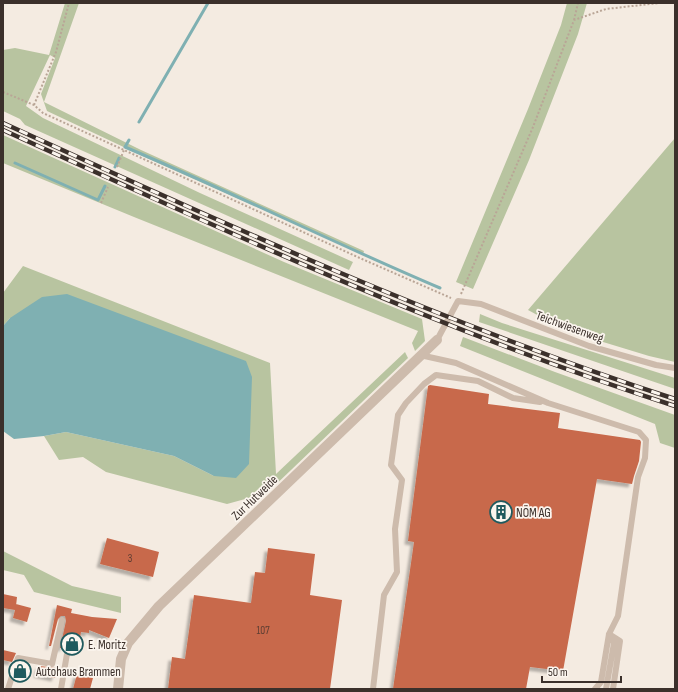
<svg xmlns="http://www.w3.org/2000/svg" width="678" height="692" font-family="'Sofia Sans Condensed',sans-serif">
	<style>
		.green { fill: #b8c4a0 }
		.water { fill: #7fb0b2 }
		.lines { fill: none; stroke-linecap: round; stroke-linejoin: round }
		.stream { stroke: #7fb0b2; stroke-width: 3 }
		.building { fill: #c8694b; filter: url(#shadow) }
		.path { stroke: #b9a596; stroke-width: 2; stroke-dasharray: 2 2; stroke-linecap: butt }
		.lane { stroke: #cdbbac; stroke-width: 6 }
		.street { stroke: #cdbbac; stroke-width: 10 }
		.rail-casing { stroke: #3b302b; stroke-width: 4.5 }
		.rail { stroke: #fbf5ee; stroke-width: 3; stroke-dasharray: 9; stroke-linecap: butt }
		.labels { text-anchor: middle; stroke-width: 3.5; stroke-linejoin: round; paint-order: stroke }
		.number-label { font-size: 11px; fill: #5e3e33 }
		.street-label { font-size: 13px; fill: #3b302b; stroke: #fbf5ee }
		.poi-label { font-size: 13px; fill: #3b302b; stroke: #fbf5ee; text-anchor: start }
	</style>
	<defs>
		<filter id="shadow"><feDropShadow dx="-3.5" dy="3.5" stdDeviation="1" flood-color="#0004"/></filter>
	</defs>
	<rect width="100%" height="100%" fill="#f4ebe1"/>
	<path class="green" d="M 65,3 L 79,3 L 44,102 L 141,150 L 364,251 L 363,254 L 147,158 L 47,111 L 41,94 L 55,58 L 50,55 L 26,106 L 43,118 L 200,193 L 353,262 L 349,270 L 25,125 L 20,119 L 3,111 L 3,50 L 15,48 L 49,55 Z
		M 567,3 L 587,3 L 578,34 L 529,160 L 473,289 L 456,282 L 528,109 L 561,25 Z
		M 3,135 L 284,262 L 422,319 L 425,341 L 415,351 L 412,343 L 418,331 L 134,217 L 3,163 Z
		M 675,138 L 675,362 L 649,356 L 567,331 L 528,310 Z
		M 23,266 L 270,363 L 276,474 L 405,352 L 408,358 L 267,493 L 227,504 L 106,472 L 83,457 L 59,460 L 44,436 L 66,432 L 174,456 L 214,476 L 10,318 L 3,326 L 3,293 Z
		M 480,314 L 502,323 L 675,378 L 675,389 L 479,322 Z
		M 463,337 L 555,372 L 675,415 L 675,448 L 660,443 L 655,424 L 460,346 Z
		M 3,551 L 72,586 L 121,597 L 121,613 L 34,592 L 24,575 L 3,570 Z"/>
	<path class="water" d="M 67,294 L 246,361 L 252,377 L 249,464 L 236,478 L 214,476 L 174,456 L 66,432 L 44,436 L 14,439 L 3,431 L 3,326 L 10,318 L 42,297 Z"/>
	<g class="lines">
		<path class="stream" d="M 139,122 L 208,3
			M 129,140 L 125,147 C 231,192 334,243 440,288
			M 15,163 L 98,200 L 105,186
			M 115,167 L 119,158"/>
	</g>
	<path class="building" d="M 430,385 L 489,394 L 488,404 L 560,413 L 558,428 L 640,440 L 641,442 L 639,461 L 634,476 L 632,484 L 597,479 L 563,671 L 530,667 L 526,689 L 393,689 L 414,542 L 408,541 L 428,386 Z
		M 107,538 L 159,552 L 153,577 L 100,564 Z
		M 268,548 L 315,554 L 310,595 L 342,600 L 330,689 L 168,689 L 172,657 L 185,659 L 194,595 L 251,603 L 255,572 L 265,573 Z
		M 3,594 L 17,597 L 16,606 L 16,604 L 31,608 L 27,622 L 13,618 L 15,610 L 3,608 Z
		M 57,605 L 72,609 L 71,613 L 92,617 L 117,619 L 109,638 L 89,630 L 89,633 L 81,632 L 80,638 L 67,635 L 63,648 L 60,648 L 66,621 L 65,616 L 61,616 L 58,619 L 51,646 L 49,646 Z
		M 3,650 L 16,653 L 12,662 L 3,660 Z
		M 39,666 L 58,668 L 55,678 L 37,674 Z
		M 77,674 L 93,678 L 90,689 L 73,689 Z"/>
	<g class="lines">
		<path class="path" d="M 574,20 L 578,3
			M 3,92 L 34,105 L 43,113 L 362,259 L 451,298
			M 34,105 L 56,52 L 69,3
			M 117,167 L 124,150
			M 101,203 L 108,187
			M 461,294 L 533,127 L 574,20 L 606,9 L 659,3"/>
		<path class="lane" d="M 437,340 L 458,301 L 481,304 L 589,346 L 656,365 L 675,368
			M 420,355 L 456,363 L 548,403 L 639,432 L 646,440 L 645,458 L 638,477 L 618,616 L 609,634 L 601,682 L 595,689
			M 609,634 L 620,641 L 613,689
			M 8,689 L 18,658 L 52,664 L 62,620
			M 61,689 L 68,648
			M 373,689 L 384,595 L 397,572 L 395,529 L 402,480 L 391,465 L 398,415 L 406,403 L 424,384 L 436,375 L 478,381 L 513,398 L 540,402
			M 606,689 L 614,643 L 609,634"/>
		<path class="street" d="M 118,689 L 121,659 L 128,643 L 159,606 L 437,340"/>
		<g class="rail-casing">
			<path id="rail" d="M 3,123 C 224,224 444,324 675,399
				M 3,130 C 224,231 444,332 675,406"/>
		</g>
		<use href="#rail" class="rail"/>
	</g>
	<defs>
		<g id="building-ring" transform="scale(1.15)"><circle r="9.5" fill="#fbf5ee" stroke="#1f5a5e" stroke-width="1.5"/><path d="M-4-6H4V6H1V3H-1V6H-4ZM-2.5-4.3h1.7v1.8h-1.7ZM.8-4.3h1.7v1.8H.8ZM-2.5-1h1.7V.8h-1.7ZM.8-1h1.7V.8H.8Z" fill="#1f5a5e"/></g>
		<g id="shop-ring" transform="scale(1.15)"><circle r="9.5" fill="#fbf5ee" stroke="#1f5a5e" stroke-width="1.5"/><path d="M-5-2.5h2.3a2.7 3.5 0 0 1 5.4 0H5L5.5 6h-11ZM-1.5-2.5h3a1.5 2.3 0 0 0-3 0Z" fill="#1f5a5e"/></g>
	</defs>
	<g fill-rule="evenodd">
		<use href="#building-ring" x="501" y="512"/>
		<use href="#shop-ring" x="72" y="644"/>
		<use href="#shop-ring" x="20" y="671"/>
	</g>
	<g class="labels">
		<g class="number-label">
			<text x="130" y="562">3</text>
			<text x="263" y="634">107</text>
		</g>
		<g class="street-label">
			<text transform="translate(570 326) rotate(20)" y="5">Teichwiesenweg</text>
			<text transform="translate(254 497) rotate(-44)" y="5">Zur Hutweide</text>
		</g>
		<g class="poi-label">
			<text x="516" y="517">NÖM AG</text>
			<text x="88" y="649">E. Moritz</text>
			<text x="36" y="676">Autohaus Brammen</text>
		</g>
	</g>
	<rect width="678" height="692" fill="none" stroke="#3b302b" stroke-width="8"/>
	<path d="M542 676v6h79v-6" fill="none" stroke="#3b302b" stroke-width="2"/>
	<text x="548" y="676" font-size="12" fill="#3b302b" stroke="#fbf5ee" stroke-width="3" paint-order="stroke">50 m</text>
</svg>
